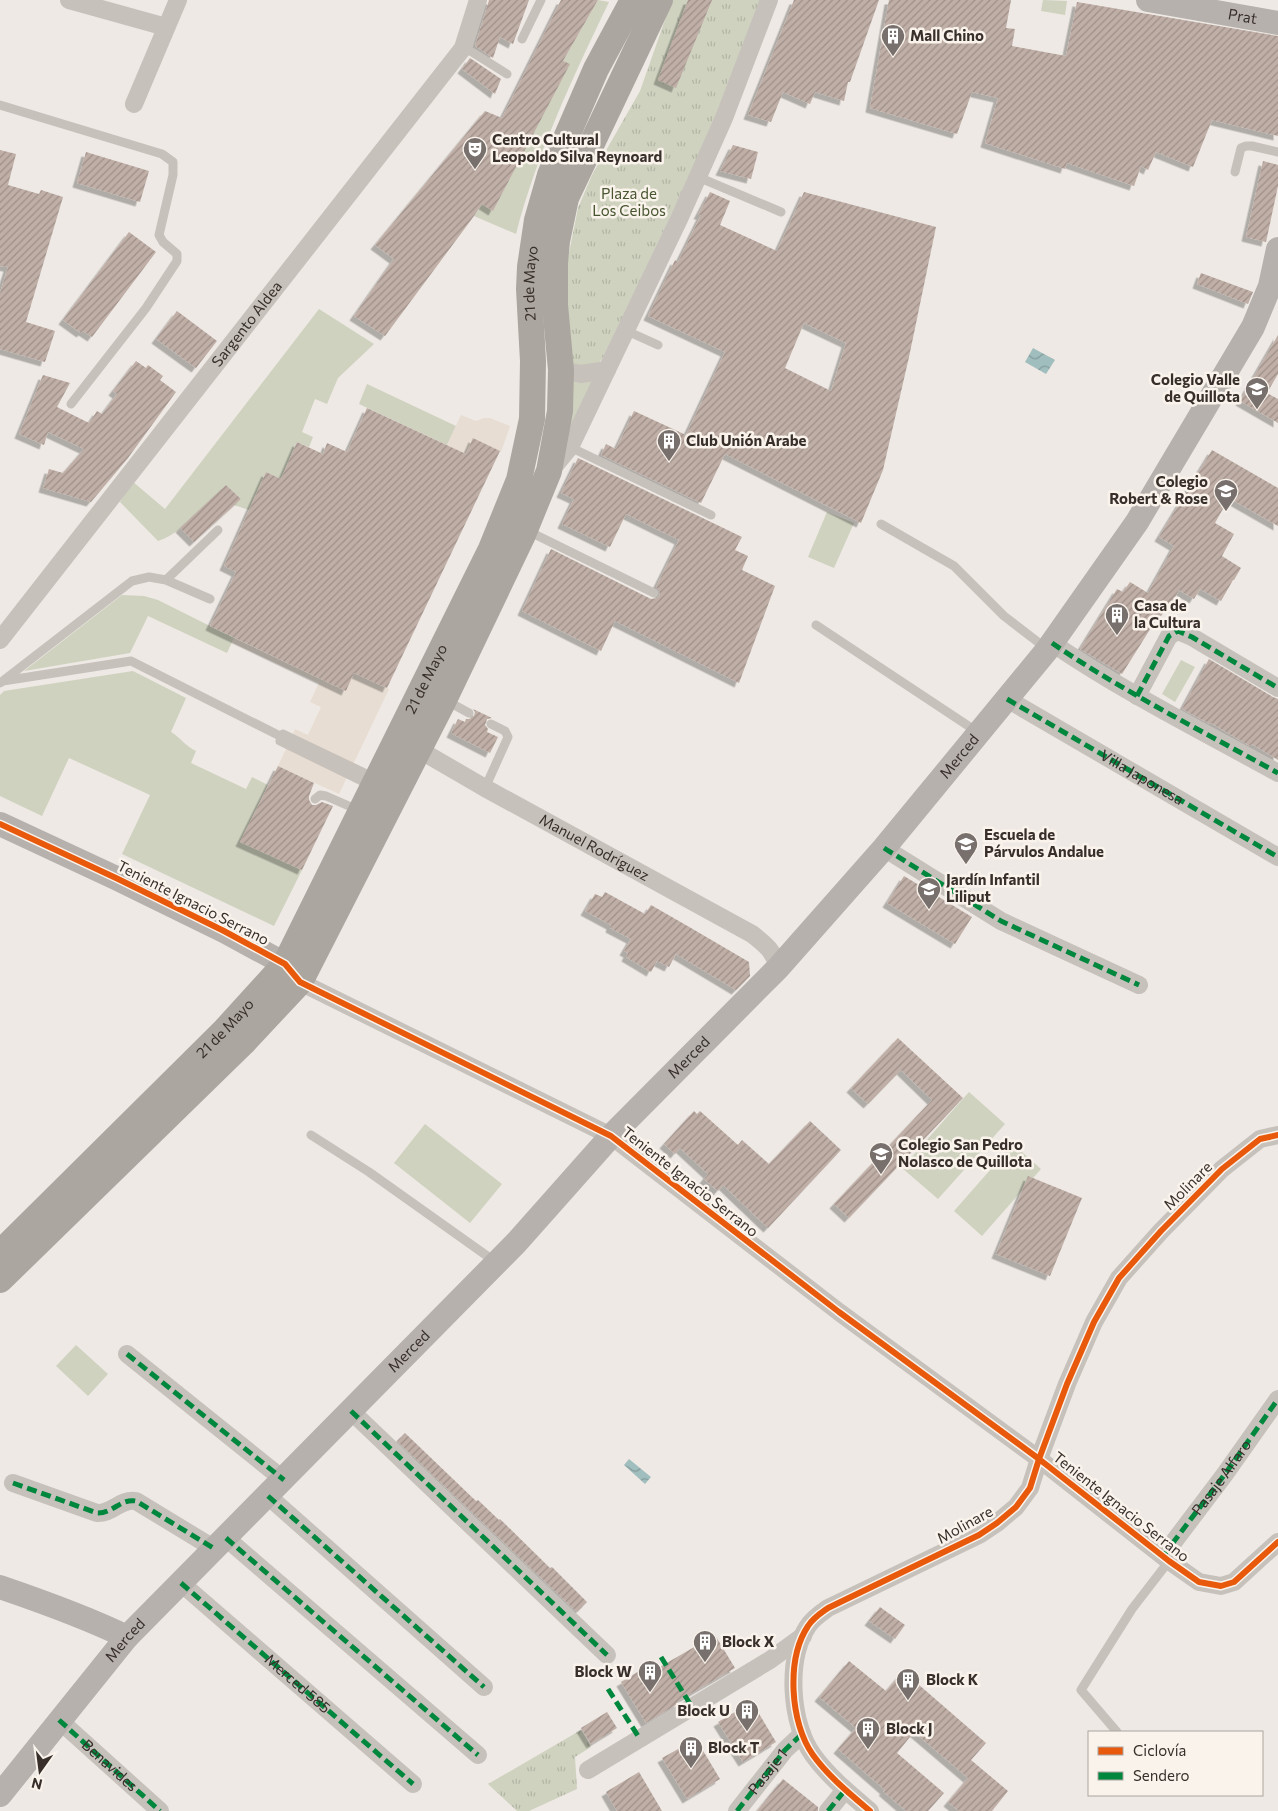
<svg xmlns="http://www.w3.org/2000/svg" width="1278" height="1811" font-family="Commissioner,sans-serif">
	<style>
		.grass { fill: #cfd2bf }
		.park { fill: url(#park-tufts) }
		.plaza { fill: #e7ddd2 }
		.water { fill: url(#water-waves) }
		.building { fill: url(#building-hatch); fill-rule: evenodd; filter: url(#shadow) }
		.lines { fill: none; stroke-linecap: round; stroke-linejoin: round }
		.lane { stroke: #c7c1bc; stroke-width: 9 }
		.street { stroke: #c7c1bc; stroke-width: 18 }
		.secondary { stroke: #b7b1ad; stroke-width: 24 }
		.primary { stroke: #aca6a1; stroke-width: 26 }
		.quiet { stroke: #00873e; stroke-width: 5; stroke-dasharray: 10 5; stroke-linecap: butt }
		.cycleway-casing { stroke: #f9f3ec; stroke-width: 9 }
		.cycleway { stroke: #e8590c; stroke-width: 6 }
		.labels { text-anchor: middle; stroke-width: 5; stroke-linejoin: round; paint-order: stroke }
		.street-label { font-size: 15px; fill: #382f2b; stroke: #f9f3ec }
		.poi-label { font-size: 15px; font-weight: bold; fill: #382f2b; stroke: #f9f3ec; text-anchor: start }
		.park-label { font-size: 15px; fill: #475530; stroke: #f9f3ec }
	</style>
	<defs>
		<pattern id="park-tufts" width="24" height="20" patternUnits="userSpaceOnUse" patternTransform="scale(1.25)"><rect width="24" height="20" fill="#cfd2bf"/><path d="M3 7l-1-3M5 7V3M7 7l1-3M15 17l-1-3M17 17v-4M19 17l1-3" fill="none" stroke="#b2b5a4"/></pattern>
		<pattern id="water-waves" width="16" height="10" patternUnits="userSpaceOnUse" patternTransform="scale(1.25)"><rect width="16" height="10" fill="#a1bebe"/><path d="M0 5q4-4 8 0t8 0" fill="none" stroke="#849b9b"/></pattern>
		<pattern id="building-hatch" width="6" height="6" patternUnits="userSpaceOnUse" patternTransform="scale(1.25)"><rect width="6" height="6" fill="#c0afa7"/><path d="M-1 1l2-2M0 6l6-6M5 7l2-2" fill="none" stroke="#9d8f88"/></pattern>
		<filter id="shadow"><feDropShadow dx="-4.5" dy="4.5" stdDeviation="0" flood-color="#0004"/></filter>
	</defs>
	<rect width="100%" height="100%" fill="#eee9e4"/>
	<path class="grass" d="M 598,0 L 609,2 C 573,77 537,153 516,234 L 474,216 L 482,204 L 493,211 L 531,137 L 563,61 Z
		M 1043,0 L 1067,1 L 1065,15 L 1041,11 Z
		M 319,309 L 374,344 L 338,378 L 327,404 L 315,399 L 302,432 L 313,437 L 309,447 L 297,442 L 281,479 L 266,472 L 249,510 L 234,505 L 241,499 L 226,485 C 207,503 183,533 158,541 L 120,502 L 132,481 L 165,509 Z
		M 567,380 L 596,381 L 566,440 Z
		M 367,384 L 456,426 L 447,445 L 359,404 Z
		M 827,512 L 854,523 L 834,568 L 808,557 Z
		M 122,595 L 144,596 L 158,600 L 234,638 L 227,653 L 148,616 L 130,653 L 24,671 Z
		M 1181,660 L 1195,667 L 1175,702 L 1162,694 Z
		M 133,671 L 186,698 L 171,732 C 181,738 185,746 196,751 L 191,763 L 246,789 L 252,777 L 268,785 L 241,842 L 302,870 L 274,926 L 122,854 L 150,795 L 69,758 L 42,816 L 0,796 L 0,695 L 4,691 Z
		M 969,1092 L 1005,1124 L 938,1199 L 902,1168 Z
		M 425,1124 L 502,1184 L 470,1223 L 394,1163 Z
		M 1013,1144 L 1041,1169 L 982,1236 L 954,1211 Z
		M 76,1345 L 108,1374 L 88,1396 L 56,1366 Z"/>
	<path class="park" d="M 672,0 L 762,0 L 726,97 L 607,352 L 599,363 L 588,368 L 570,363 L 567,352 L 568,258 L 578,208 L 592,175 L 640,91 Z
		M 581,1730 L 591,1747 L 575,1757 L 577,1789 L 529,1811 L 517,1811 L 488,1784 Z"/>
	<path class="plaza" d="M 461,415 L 476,421 L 484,418 L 490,418 L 510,426 L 501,452 L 474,438 L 466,454 L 447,445 Z
		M 234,638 L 346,691 L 354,673 L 389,689 L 339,794 L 278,766 L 287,747 L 319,747 L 293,734 L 295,729 L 308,735 L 321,707 L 310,702 L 319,683 L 232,643 Z"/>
	<path class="water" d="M 1033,348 L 1055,360 L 1046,374 L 1025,362 Z
		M 629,1459 L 651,1477 L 645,1484 L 624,1465 Z"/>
	<path class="building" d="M 489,0 L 529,0 L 513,44 L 500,37 L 493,58 L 475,46 Z
		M 561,0 L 598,0 L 563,61 L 570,64 L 493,211 L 482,204 L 474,216 L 385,336 L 354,316 L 394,259 L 375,245 L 485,111 L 502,118 Z
		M 688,0 L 712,0 L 676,88 L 658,80 Z
		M 794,0 L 879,0 L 850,82 L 848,82 L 844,101 L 815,92 L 810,104 L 783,92 L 771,122 L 748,115 Z
		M 889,0 L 1011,0 L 1006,28 L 1015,29 L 1012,46 L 1066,56 L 1077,2 L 1278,36 L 1278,136 L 1212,120 L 1193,167 L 1156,152 L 1148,170 L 1141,166 L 1134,186 L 1067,163 L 1065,169 L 985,143 L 998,98 L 972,92 L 957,134 L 870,108 Z
		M 470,58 L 501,79 L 495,94 L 462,69 Z
		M 733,145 L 758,152 L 751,179 L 720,171 Z
		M 0,150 L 16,154 L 8,185 L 39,194 L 41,190 L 63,197 L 26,322 L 55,331 L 45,362 L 0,349 L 0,293 L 8,267 L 0,266 Z
		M 86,152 L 149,171 L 140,202 L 77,183 Z
		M 1263,161 L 1278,165 L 1278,186 L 1266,242 L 1246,237 Z
		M 710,192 L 730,201 L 720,225 L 777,251 L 804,192 L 936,227 L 909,357 L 883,470 L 861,523 L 725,454 L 701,503 L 601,455 L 606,444 L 616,449 L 634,411 L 686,435 L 725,352 L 648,316 L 675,260 L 678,262 L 701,215 L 698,215 ZM 804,323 L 846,343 L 831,391 L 785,368 Z
		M 129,232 L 156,252 L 92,337 L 83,331 L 81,333 L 63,320 Z
		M 1201,273 L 1253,292 L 1248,304 L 1197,284 Z
		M 177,311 L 217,341 L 196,368 L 156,339 Z
		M 1278,335 L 1278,374 L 1267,393 L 1278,399 L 1278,423 L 1240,401 Z
		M 136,361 L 146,368 L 148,365 L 163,376 L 160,380 L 176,392 L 128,458 L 91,502 L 43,488 L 49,469 L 63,473 L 84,449 L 48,432 L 44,445 L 19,434 L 43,375 L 70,383 L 57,407 L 89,423 L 97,411 L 102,414 L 117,394 L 113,391 Z
		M 367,408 L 466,454 L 473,438 L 500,451 L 387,688 L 354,673 L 346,691 L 210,626 L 236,572 L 224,566 L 266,472 L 281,479 L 297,442 L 323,454 L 327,443 L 347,452 Z
		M 1212,450 L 1278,488 L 1278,526 L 1229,498 L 1215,523 L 1234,534 L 1222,556 L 1241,568 L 1234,580 L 1233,580 L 1221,601 L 1200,589 L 1194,599 L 1179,590 L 1173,601 L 1172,600 L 1161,616 L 1159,615 L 1122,674 L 1080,649 L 1117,589 L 1123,592 L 1130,582 L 1148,593 L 1174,546 L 1159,537 Z
		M 578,458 L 742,537 L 735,550 L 748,556 L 742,570 L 775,586 L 739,683 L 615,621 L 601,651 L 522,611 L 551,549 L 651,599 L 657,598 L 660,595 L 659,590 L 656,587 L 679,540 L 626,514 L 610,547 L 562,524 L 574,499 L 561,493 Z
		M 226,485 L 241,499 L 194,542 L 180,528 Z
		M 1209,659 L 1273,697 L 1278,699 L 1278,760 L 1252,744 L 1250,746 L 1211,723 L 1210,724 L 1182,709 Z
		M 473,709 L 492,718 L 487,719 L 485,725 L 488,729 L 487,732 L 498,737 L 490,753 L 451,733 L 458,719 L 465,722 L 466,719 L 470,719 L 474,716 L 475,712 Z
		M 278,766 L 314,783 L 309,796 L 309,800 L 312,805 L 316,805 L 322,802 L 333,806 L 302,870 L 240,842 Z
		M 904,876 L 972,917 L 955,944 L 887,903 Z
		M 605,892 L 645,914 L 651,905 L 691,928 L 749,962 L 750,976 L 736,990 L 676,954 L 669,967 L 657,961 L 651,972 L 626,957 L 628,953 L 624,951 L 631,939 L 610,928 L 611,925 L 585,911 L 595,894 L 602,897 Z
		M 898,1038 L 963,1098 L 849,1218 L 834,1204 L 932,1100 L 901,1070 L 868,1104 L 851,1088 Z
		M 694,1111 L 697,1114 L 700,1111 L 738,1145 L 742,1140 L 769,1164 L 810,1121 L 841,1150 L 768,1228 L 723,1185 L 718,1191 L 704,1179 L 708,1174 L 680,1148 L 675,1154 L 664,1144 Z
		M 1028,1176 L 1082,1198 L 1050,1276 L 996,1254 Z
		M 405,1433 L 476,1501 L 478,1500 L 499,1520 L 500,1519 L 550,1568 L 552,1567 L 587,1602 L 577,1612 L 397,1441 Z
		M 880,1607 L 905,1625 L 895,1639 L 869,1621 Z
		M 715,1635 L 735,1668 L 678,1701 L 679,1703 L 646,1723 L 621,1682 L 654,1662 L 658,1668 Z
		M 849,1661 L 886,1691 L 903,1671 L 986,1743 L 971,1760 L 1008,1791 L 992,1811 L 959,1811 L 948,1802 L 968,1778 L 914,1732 L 897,1753 L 944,1793 L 928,1811 L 906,1811 L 883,1791 L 885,1790 L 838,1749 L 856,1728 L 819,1697 Z
		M 752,1702 L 776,1742 L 743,1762 L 718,1722 Z
		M 607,1712 L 617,1728 L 591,1744 L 581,1728 Z
		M 696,1739 L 720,1779 L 687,1799 L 662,1758 Z
		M 639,1772 L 662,1811 L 617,1811 L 606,1792 Z
		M 783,1779 L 818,1807 L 818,1811 L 757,1811 Z"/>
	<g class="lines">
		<path class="lane" d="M 522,39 L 541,0
			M 463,48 L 472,52 L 507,74
			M 0,105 L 162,154 L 173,162 L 173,175 L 159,235 L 163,242 L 177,254 L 177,261 L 146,308 L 71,404
			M 1235,172 L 1241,148 L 1246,146 L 1252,146 L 1278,152
			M 698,177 L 781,212
			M 627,331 L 658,345
			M 570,447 L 711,515
			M 881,524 L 954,566 L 1004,616 L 1047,649
			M 526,530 L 654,593
			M 166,580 L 218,530
			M 816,625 L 979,733
			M 4,680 L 132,581 L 149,577 L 166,580 L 210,599
			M 0,683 L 3,681 L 131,661 L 282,737
			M 447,701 L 469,713
			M 372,786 L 280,741 L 283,734 L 375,778
			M 485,788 L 508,737 L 505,731 L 491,724
			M 315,799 L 320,795 L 326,796 L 358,810
			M 311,1135 L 369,1172 L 497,1263
			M 1117,1732 L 1081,1690 L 1132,1609 L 1169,1561"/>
		<g class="street">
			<path d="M 69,0 L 166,27"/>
			<path d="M 134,104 L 178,0"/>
			<path d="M 561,370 L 581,374 L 607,370"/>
			<path d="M 551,470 L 570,447 L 679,219 L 724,118 L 769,0"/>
			<path id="s1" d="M 0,640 L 463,48 L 478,0"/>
			<path d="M 1052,643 C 1124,692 1202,731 1278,773"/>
			<path d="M 1137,696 L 1169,636 L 1178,631 L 1192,637 L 1278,688"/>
			<path d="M 1007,699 L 1278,857"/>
			<path id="s2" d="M 411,745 L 485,788 L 752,934 C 765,944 774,951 778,968"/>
			<path d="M 884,848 L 1001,921 L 1139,985"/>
			<path d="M 300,982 L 611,1136 L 839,1312 L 1039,1459 L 1169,1561 L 1199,1582 L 1221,1586 L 1234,1582 L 1278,1542"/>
			<path d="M 127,1354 L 284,1480"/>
			<path d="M 351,1411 L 607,1655"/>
			<path d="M 13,1483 L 97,1513 C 112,1514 121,1498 136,1501 L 215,1549"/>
			<path d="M 268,1496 L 484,1687"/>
			<path d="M 226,1538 L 478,1755"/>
			<path d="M 1163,1556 L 1225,1474 L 1278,1399"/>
			<path d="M 181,1583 L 413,1784"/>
			<path d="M 59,1720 L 160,1811"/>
			<path d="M 588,1770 L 770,1660 L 803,1636"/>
			<path id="s3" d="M 737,1811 L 785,1750 L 802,1734"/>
			<path d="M 828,1811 L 845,1790"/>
			<path d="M 870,1811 C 850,1794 828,1776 813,1755 C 790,1723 786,1659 808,1626 C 813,1618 821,1613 828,1608 L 979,1535 L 997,1523 L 1016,1507 L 1030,1488 L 1039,1459 L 1067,1384 L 1094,1322 L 1119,1278 L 1161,1231 L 1222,1169 L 1260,1139 L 1278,1135"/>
		</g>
		<g class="secondary">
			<path id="s4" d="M 1148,0 L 1278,23"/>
			<path d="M 0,824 L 116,878 L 224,931 L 285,964 L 297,978"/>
			<path d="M 0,1587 C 44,1602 86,1617 127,1637"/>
			<path id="s5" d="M 0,1795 L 127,1637 L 516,1243 L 611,1136 L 778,968 L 884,848 L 1047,650 L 1137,522 L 1253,327 L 1270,286 L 1278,249"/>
		</g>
		<g class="primary">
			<path id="s6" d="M 0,1253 L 224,1031 L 285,964 L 491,549 L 519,480 L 532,419 L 533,361 L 529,289 L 530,267 L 537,220 L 550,175 L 596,69 L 633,0"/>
			<path d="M 0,1280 L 243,1043 L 300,982 L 444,700 L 522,537 L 549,471 L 560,411 L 561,370 L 555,305 L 555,263 L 557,241 L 566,198 L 660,0"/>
		</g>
		<g class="quiet">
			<path d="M 1052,643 C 1124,692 1202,731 1278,773"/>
			<path d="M 1137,696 L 1169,636 L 1178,631 L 1192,637 L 1278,688"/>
			<path id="s7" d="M 1007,699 L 1278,857"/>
			<path d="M 884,848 L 1001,921 L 1139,985"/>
			<path d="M 127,1354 L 284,1480"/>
			<path d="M 351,1411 L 607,1655"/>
			<path d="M 13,1483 L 97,1513 C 112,1514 121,1498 136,1501 L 215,1549"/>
			<path d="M 268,1496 L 484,1687"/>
			<path d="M 226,1538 L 478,1755"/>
			<path id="s8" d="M 1163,1556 L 1225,1474 L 1278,1399"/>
			<path id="s9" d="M 181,1583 L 413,1784"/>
			<path d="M 661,1657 L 692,1707"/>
			<path d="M 608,1689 L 640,1739"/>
			<path id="s10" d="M 59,1720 L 160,1811"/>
			<path d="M 737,1811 L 785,1750 L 802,1734"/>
			<path d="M 828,1811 L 845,1790"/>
		</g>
		<g class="cycleway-casing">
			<path id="cycleway" d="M 0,824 L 116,878 L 224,931 L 285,964 L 300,982 L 611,1136 L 839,1312 L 1039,1459 L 1169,1561 L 1199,1582 L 1221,1586 L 1234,1582 L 1278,1542
				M 870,1811 C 850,1794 828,1776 813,1755 C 790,1723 786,1659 808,1626 C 813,1618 821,1613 828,1608 L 979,1535 L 997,1523 L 1016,1507 L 1030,1488 L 1039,1459 L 1067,1384 L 1094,1322 L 1119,1278 L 1161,1231 L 1222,1169 L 1260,1139 L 1278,1135"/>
		</g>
		<use href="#cycleway" class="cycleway"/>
	</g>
	<defs>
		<g id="building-pin" transform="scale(1.25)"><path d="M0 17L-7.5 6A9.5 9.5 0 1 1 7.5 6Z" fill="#78706c" stroke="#f9f3ec"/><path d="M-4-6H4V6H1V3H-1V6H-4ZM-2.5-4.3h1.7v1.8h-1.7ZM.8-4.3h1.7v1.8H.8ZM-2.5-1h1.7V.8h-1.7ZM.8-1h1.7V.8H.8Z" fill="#fff"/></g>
		<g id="theatre-pin" transform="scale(1.25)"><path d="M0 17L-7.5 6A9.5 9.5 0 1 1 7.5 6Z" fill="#78706c" stroke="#f9f3ec"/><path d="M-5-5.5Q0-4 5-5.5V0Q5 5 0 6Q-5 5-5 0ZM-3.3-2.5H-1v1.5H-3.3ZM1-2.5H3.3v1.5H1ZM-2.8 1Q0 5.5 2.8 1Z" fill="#fff"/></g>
		<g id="school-pin" transform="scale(1.25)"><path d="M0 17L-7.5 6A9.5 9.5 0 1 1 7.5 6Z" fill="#78706c" stroke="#f9f3ec"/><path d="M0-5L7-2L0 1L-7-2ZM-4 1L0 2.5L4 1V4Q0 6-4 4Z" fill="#fff"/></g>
	</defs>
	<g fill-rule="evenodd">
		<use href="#building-pin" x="893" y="36"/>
		<use href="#theatre-pin" x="475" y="149"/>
		<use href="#school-pin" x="1257" y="389"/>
		<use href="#building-pin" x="669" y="441"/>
		<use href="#school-pin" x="1226" y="491"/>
		<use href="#building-pin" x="1117" y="615"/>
		<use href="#school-pin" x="966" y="844"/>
		<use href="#school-pin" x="929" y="889"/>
		<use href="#school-pin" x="881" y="1154"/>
		<use href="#building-pin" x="705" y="1642"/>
		<use href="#building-pin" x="650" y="1672"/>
		<use href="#building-pin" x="908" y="1680"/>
		<use href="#building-pin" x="747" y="1711"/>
		<use href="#building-pin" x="868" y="1729"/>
		<use href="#building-pin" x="691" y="1748"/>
	</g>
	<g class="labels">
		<g class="street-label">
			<text dy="5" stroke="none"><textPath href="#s4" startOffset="96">Prat</textPath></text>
			<text dy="5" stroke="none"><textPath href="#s6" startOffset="1142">21 de Mayo</textPath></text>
			<text dy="5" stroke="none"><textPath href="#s1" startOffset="401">Sargento Aldea</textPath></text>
			<text dy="5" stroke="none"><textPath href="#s6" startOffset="724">21 de Mayo</textPath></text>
			<text dy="5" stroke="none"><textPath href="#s5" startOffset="1415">Merced</textPath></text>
			<text dy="5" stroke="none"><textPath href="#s7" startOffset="156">Villa Japonesa</textPath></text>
			<text dy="5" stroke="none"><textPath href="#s2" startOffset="210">Manuel Rodríguez</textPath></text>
			<text transform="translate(193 903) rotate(27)" y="5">Teniente Ignacio Serrano</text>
			<text dy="5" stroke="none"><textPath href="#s6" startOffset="318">21 de Mayo</textPath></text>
			<text dy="5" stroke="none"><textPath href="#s5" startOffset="1010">Merced</textPath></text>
			<text transform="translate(690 1182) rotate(38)" y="5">Teniente Ignacio Serrano</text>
			<text transform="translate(1188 1186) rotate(-45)" y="5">Molinare</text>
			<text dy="5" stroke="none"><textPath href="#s5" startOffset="604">Merced</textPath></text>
			<text dy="5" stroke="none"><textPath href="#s8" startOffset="98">Pasaje Alfaro</textPath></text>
			<text transform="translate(1121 1507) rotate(38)" y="5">Teniente Ignacio Serrano</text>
			<text transform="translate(965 1525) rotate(-29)" y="5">Molinare</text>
			<text dy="5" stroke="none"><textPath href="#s5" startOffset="199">Merced</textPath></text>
			<text dy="5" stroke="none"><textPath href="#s9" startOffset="154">Merced 585</textPath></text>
			<text dy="5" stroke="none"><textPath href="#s10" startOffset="68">Benavides</textPath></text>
			<text dy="5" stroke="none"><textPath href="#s3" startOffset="50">Pasaje 1</textPath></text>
		</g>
		<g class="poi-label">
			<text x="910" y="41">Mall Chino</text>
			<text x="492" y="145">Centro Cultural<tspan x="492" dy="17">Leopoldo Silva Reynoard</tspan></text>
			<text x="1240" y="385" text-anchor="end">Colegio Valle<tspan x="1240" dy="17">de Quillota</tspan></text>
			<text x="686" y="446">Club Unión Arabe</text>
			<text x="1208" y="487" text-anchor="end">Colegio<tspan x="1208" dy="17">Robert &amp; Rose</tspan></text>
			<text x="1134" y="611">Casa de<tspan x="1134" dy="17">la Cultura</tspan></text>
			<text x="984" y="840">Escuela de<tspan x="984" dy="17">Párvulos Andalue</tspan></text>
			<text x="946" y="885">Jardín Infantil<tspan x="946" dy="17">Liliput</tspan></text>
			<text x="898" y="1150">Colegio San Pedro<tspan x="898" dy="17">Nolasco de Quillota</tspan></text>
			<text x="722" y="1647">Block X</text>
			<text x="632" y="1677" text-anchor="end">Block W</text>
			<text x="926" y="1685">Block K</text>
			<text x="730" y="1716" text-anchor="end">Block U</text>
			<text x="886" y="1734">Block J</text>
			<text x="708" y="1753">Block T</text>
		</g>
		<g class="park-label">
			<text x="629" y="199">Plaza de<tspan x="629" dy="17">Los Ceibos</tspan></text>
		</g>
	</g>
	<rect x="1088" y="1731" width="175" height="65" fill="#f9f3ec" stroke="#aca59f"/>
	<rect x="1098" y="1747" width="25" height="8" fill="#e8590c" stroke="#aca59f"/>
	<text x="1133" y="1756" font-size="15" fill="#382f2b">Ciclovía</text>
	<rect x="1098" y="1772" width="25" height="8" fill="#00873e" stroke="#aca59f"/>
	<text x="1133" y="1781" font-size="15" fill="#382f2b">Sendero</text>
	<g transform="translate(40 1771) rotate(194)" stroke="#f9f3ec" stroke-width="4" paint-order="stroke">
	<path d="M0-4L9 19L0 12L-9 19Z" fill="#382f2b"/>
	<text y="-8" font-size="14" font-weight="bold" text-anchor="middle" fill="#382f2b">N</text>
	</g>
</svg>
